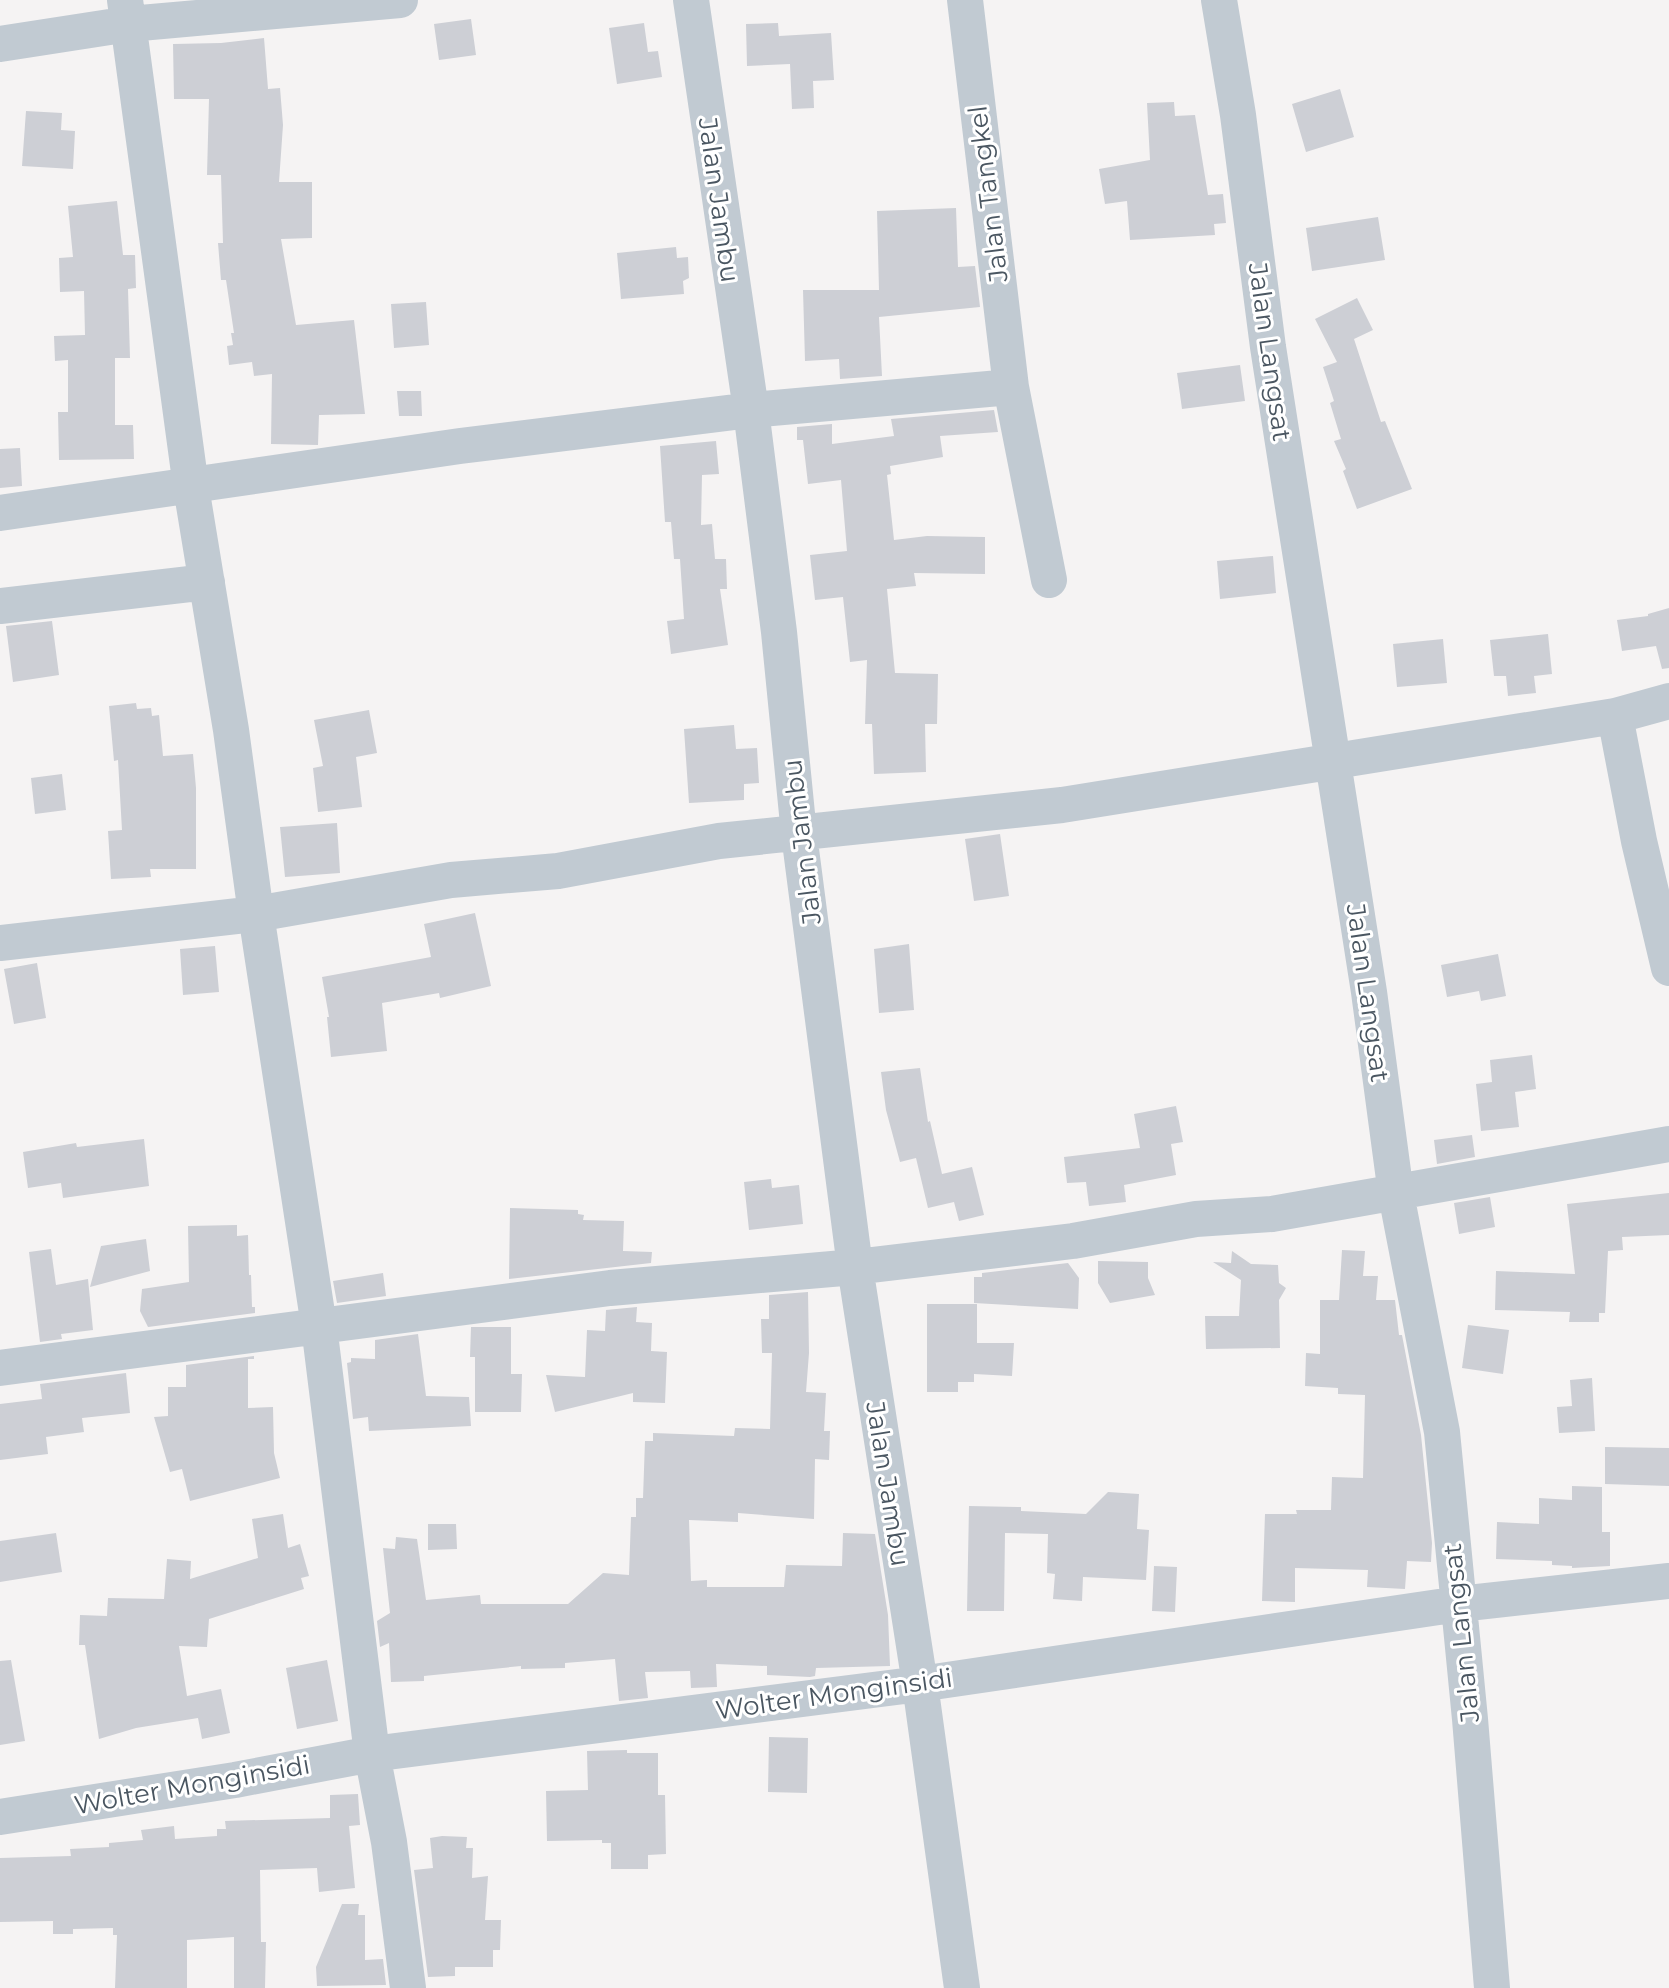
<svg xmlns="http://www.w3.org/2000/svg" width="1669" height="1988" font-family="Montserrat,sans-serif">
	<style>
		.building { fill: #cdcfd5 }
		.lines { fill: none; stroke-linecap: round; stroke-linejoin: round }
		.minor { stroke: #c1cad2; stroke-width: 36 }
		.labels { text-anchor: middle; stroke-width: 6; stroke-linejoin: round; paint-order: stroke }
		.street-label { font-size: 26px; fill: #4a5661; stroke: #fff }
	</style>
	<rect width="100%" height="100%" fill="#f5f3f3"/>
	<path class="building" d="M 471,19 L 476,55 L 439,60 L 434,24 Z
		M 644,23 L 648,52 L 658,51 L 662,77 L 617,84 L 609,28 Z
		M 778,23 L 779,36 L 831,33 L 834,80 L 813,81 L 814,108 L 792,109 L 790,64 L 747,66 L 746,24 Z
		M 264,38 L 268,89 L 280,88 L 283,125 L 279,182 L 312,182 L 312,238 L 281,239 L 296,325 L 354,320 L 365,414 L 319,415 L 318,445 L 271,444 L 272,374 L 254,376 L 252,362 L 229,365 L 227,346 L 233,345 L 231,333 L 234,333 L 226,280 L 221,280 L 218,243 L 223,243 L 221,175 L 207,175 L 209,99 L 174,99 L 173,44 L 221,43 Z
		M 1340,89 L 1354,137 L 1306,152 L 1292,104 Z
		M 1174,102 L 1175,116 L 1195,115 L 1208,195 L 1223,194 L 1226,223 L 1214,224 L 1215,235 L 1130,240 L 1127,201 L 1105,204 L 1099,169 L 1150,160 L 1147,103 Z
		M 26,111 L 62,113 L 61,130 L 75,131 L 73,169 L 22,166 Z
		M 117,201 L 123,255 L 135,255 L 136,288 L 128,289 L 130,358 L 115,358 L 115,425 L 133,425 L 134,459 L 59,460 L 58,412 L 68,412 L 68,360 L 55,361 L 54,336 L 85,335 L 84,291 L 60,292 L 59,258 L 73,257 L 68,206 Z
		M 956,208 L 958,267 L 975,266 L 980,307 L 879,317 L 882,376 L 840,379 L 839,359 L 805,361 L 803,290 L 879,290 L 877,211 Z
		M 1378,217 L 1385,260 L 1312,271 L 1306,228 Z
		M 676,247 L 677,258 L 688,257 L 689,278 L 683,281 L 684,294 L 621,299 L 617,253 Z
		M 1357,298 L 1373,330 L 1354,339 L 1381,422 L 1385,421 L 1412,489 L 1357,509 L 1343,471 L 1346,469 L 1334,441 L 1341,439 L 1330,403 L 1334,401 L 1323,367 L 1337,362 L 1315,319 Z
		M 426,302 L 429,345 L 394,348 L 391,304 Z
		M 1240,365 L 1245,401 L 1182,409 L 1177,373 Z
		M 397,391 L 421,391 L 422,416 L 399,416 Z
		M 994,410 L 998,432 L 940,436 L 943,457 L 890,466 L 891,474 L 887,475 L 894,540 L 927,536 L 985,537 L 985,574 L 914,573 L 916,586 L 887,589 L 895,673 L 938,674 L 937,724 L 925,724 L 926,772 L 874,774 L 872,724 L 865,724 L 867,660 L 850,662 L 843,597 L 815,600 L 810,555 L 847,551 L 841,480 L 808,484 L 803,440 L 797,440 L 797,427 L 832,424 L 832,444 L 894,436 L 891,419 Z
		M 716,441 L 719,474 L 702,475 L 701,525 L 712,524 L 715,559 L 726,559 L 727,589 L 720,589 L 728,645 L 671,654 L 667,621 L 684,619 L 680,559 L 674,559 L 671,522 L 665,522 L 660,446 Z
		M 20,448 L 22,486 L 0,488 L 0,449 Z
		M 1273,556 L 1276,593 L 1220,599 L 1217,561 Z
		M 1669,608 L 1669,668 L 1662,669 L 1656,646 L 1622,651 L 1617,620 L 1648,616 L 1648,614 Z
		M 52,621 L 59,675 L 13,682 L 6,626 Z
		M 1548,634 L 1552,674 L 1534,676 L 1536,693 L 1508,696 L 1506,676 L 1494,676 L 1490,640 Z
		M 1443,639 L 1447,683 L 1397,687 L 1393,644 Z
		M 136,703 L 137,709 L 151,708 L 152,716 L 159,715 L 163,756 L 193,754 L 196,788 L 196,869 L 150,869 L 151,877 L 111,879 L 108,831 L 122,830 L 118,760 L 114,761 L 109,706 Z
		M 369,710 L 377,753 L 356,757 L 362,807 L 318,812 L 313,768 L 323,766 L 314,720 Z
		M 734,725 L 736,749 L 757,748 L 759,783 L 744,784 L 744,800 L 689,803 L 684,729 Z
		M 62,774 L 66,810 L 35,814 L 31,778 Z
		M 337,823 L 340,873 L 285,877 L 280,827 Z
		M 1000,834 L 1009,896 L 974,901 L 965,839 Z
		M 475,913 L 491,986 L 440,998 L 439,993 L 382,1003 L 387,1051 L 331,1057 L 327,1017 L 329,1017 L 322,977 L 431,957 L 424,924 Z
		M 909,944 L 914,1010 L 879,1013 L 874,949 Z
		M 215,946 L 219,992 L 183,995 L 180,949 Z
		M 1498,954 L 1506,996 L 1481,1001 L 1479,991 L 1447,997 L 1441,965 Z
		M 37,963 L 46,1018 L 14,1024 L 4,969 Z
		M 1532,1055 L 1536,1089 L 1515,1092 L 1519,1127 L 1481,1131 L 1476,1084 L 1492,1082 L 1490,1060 Z
		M 920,1068 L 928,1122 L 930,1121 L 942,1174 L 972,1167 L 984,1215 L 959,1221 L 954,1202 L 928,1208 L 916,1158 L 900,1162 L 886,1110 L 881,1072 Z
		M 1176,1106 L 1183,1142 L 1171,1144 L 1176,1175 L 1124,1185 L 1126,1202 L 1089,1206 L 1086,1182 L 1067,1183 L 1064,1157 L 1140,1148 L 1134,1114 Z
		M 1472,1135 L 1475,1157 L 1437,1164 L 1434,1140 Z
		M 144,1139 L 149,1186 L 63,1198 L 61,1183 L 28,1188 L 23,1152 L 76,1143 L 77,1147 Z
		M 771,1179 L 772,1188 L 799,1185 L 803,1224 L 749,1230 L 744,1182 Z
		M 1669,1193 L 1669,1235 L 1622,1237 L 1623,1250 L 1608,1251 L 1605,1313 L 1599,1313 L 1599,1322 L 1569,1322 L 1570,1312 L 1495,1310 L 1496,1271 L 1575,1274 L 1567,1204 Z
		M 1490,1197 L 1495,1227 L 1459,1234 L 1454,1203 Z
		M 510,1208 L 578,1210 L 578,1214 L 584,1215 L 583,1220 L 624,1221 L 623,1251 L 652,1252 L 651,1263 L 509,1279 Z
		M 237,1225 L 237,1236 L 248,1235 L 249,1275 L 251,1275 L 252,1307 L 255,1307 L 255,1313 L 148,1327 L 140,1311 L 142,1289 L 189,1282 L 188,1226 Z
		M 146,1239 L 150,1271 L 90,1287 L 101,1246 Z
		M 51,1249 L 56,1285 L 88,1279 L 93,1330 L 61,1334 L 62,1339 L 40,1342 L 29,1252 Z
		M 1342,1250 L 1365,1251 L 1363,1276 L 1378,1276 L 1376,1300 L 1395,1300 L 1399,1335 L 1402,1335 L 1421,1435 L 1432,1543 L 1431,1562 L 1407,1561 L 1405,1589 L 1367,1587 L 1368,1570 L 1295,1568 L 1295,1602 L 1262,1601 L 1265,1514 L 1297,1514 L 1296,1510 L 1331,1510 L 1332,1477 L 1363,1478 L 1365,1395 L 1338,1394 L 1338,1388 L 1305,1386 L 1306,1353 L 1320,1354 L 1320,1300 L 1339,1300 Z
		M 1232,1251 L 1251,1264 L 1278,1265 L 1279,1283 L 1286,1288 L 1279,1300 L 1280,1348 L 1206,1349 L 1205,1316 L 1239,1316 L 1241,1280 L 1213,1262 L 1231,1263 Z
		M 1098,1261 L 1148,1262 L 1148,1278 L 1155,1295 L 1110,1303 L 1098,1283 Z
		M 1068,1263 L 1079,1278 L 1078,1309 L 974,1303 L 974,1277 L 982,1277 L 982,1273 Z
		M 383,1273 L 386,1296 L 337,1303 L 333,1281 Z
		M 808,1292 L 809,1353 L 806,1392 L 826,1393 L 824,1431 L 830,1431 L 829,1460 L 815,1459 L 814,1519 L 738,1513 L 738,1522 L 689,1520 L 691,1581 L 707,1580 L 707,1587 L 784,1587 L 786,1565 L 842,1566 L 843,1533 L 875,1534 L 888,1615 L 890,1666 L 816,1668 L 815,1676 L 810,1677 L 767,1675 L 767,1666 L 716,1664 L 717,1687 L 691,1688 L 690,1671 L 645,1672 L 648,1698 L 619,1701 L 615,1659 L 565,1663 L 565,1668 L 521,1669 L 521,1666 L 424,1676 L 424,1681 L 391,1682 L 389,1643 L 380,1647 L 377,1621 L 390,1613 L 383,1548 L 395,1549 L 396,1537 L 417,1539 L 426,1600 L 480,1595 L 481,1604 L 568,1604 L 603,1573 L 629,1575 L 631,1517 L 636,1517 L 636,1498 L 643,1498 L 645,1441 L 653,1441 L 653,1433 L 734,1436 L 735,1428 L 770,1429 L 772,1353 L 762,1353 L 761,1319 L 769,1319 L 769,1295 Z
		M 927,1304 L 977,1304 L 977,1343 L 1014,1343 L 1012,1376 L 974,1374 L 974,1382 L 958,1382 L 958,1392 L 927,1392 Z
		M 637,1307 L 636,1322 L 652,1323 L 651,1351 L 667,1352 L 665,1403 L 633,1402 L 633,1393 L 555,1412 L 546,1375 L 585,1377 L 587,1330 L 605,1331 L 606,1310 Z
		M 1468,1325 L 1509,1330 L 1503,1374 L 1462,1368 Z
		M 471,1327 L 511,1327 L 511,1374 L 522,1374 L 521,1412 L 475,1412 L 475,1357 L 470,1357 Z
		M 418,1334 L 426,1396 L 469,1397 L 471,1426 L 369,1431 L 368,1417 L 353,1419 L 347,1363 L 351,1362 L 351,1358 L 375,1359 L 375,1340 Z
		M 254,1356 L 254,1359 L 248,1359 L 248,1408 L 273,1407 L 274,1453 L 280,1478 L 190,1501 L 182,1469 L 170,1472 L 154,1417 L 168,1416 L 168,1387 L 186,1387 L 186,1365 Z
		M 126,1373 L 130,1413 L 82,1418 L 84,1432 L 46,1437 L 48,1454 L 0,1460 L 0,1404 L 42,1399 L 40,1384 Z
		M 1592,1378 L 1595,1431 L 1559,1433 L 1557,1407 L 1572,1406 L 1570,1380 Z
		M 1605,1447 L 1669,1448 L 1669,1486 L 1605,1484 Z
		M 1572,1486 L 1602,1487 L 1602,1532 L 1610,1532 L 1610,1566 L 1572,1568 L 1572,1566 L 1552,1565 L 1552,1561 L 1496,1559 L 1497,1522 L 1539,1524 L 1539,1498 L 1572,1500 Z
		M 1108,1492 L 1139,1494 L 1137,1529 L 1149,1530 L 1146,1580 L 1083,1577 L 1082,1601 L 1053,1599 L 1055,1574 L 1047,1573 L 1048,1534 L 1005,1533 L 1004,1611 L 967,1611 L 969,1506 L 1021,1507 L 1021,1511 L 1086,1514 Z
		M 283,1514 L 288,1548 L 300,1544 L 309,1576 L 301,1578 L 304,1589 L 209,1619 L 207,1647 L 179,1646 L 187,1696 L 221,1689 L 230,1733 L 202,1739 L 198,1718 L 136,1728 L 99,1739 L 85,1645 L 79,1645 L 80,1615 L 107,1616 L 108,1598 L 164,1599 L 167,1559 L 191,1561 L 190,1579 L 258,1558 L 252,1519 Z
		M 428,1524 L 456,1524 L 457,1549 L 428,1550 Z
		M 56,1533 L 62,1572 L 0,1582 L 0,1541 Z
		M 1154,1566 L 1177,1567 L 1175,1612 L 1152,1611 Z
		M 11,1660 L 25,1741 L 0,1745 L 0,1661 Z
		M 327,1660 L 338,1721 L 297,1729 L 286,1668 Z
		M 769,1737 L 808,1738 L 807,1793 L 768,1792 Z
		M 627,1750 L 627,1753 L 658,1753 L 658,1795 L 665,1795 L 666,1854 L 648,1855 L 648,1869 L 611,1869 L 611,1843 L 602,1843 L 602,1840 L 547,1841 L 546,1791 L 588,1790 L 587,1751 Z
		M 358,1794 L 360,1825 L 349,1826 L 355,1888 L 319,1892 L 317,1868 L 260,1870 L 261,1942 L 266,1942 L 265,1988 L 234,1988 L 234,1937 L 187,1940 L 187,1988 L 115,1988 L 117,1935 L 113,1935 L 113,1928 L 73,1929 L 73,1934 L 53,1934 L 53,1921 L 0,1922 L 0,1858 L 71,1856 L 70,1849 L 109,1847 L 109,1843 L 143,1840 L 141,1830 L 174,1826 L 175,1839 L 217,1836 L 217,1829 L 226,1829 L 225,1821 L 330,1818 L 330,1795 Z
		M 442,1836 L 467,1837 L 466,1848 L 473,1848 L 472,1878 L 488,1876 L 485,1920 L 501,1920 L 500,1950 L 493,1950 L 493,1967 L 455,1967 L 455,1976 L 428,1977 L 414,1870 L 433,1868 L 430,1838 Z
		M 342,1904 L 359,1904 L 358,1915 L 365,1915 L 365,1960 L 383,1959 L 386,1985 L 317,1986 L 316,1967 Z"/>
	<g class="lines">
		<path class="minor" d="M 125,0 L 191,487 L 231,730 L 256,914 L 319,1326 L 372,1754 L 389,1842 L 408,1988
			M 691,0 L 751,410 L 779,632 L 799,834 L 855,1267 L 920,1684 L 962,1988
			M 965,0 L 1011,387 L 1049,580
			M 1219,0 L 1238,115 L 1268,347 L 1369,992 L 1396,1194 L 1442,1432 L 1470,1719 L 1492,1988
			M 0,44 L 129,24 L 400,0
			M 0,513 L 460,446 L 751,410 L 1011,387
			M 0,606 L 207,582
			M 1615,716 L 1639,841 L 1669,968
			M 0,943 L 256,914 L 451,880 L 558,871 L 719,841 L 1062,805 L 1615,716 L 1669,701
			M 0,1368 L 610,1288 L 855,1267 L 1073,1241 L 1196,1219 L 1272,1214 L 1669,1144
			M 0,1817 L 235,1780 L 372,1754 L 920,1684 L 1459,1604 L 1669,1581"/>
	</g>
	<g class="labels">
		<g class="street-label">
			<text transform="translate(988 194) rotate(-97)" y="9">Jalan Tangkel</text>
			<text transform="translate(719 200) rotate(82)" y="9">Jalan Jambu</text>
			<text transform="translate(1270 352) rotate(82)" y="9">Jalan Langsat</text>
			<text transform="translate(802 842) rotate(-97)" y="9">Jalan Jambu</text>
			<text transform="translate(1368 993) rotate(82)" y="9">Jalan Langsat</text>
			<text transform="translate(888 1484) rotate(81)" y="9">Jalan Jambu</text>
			<text transform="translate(1461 1633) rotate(-96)" y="9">Jalan Langsat</text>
			<text transform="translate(834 1694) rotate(-8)" y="9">Wolter Monginsidi</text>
			<text transform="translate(192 1785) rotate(-10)" y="9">Wolter Monginsidi</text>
		</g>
	</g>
</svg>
